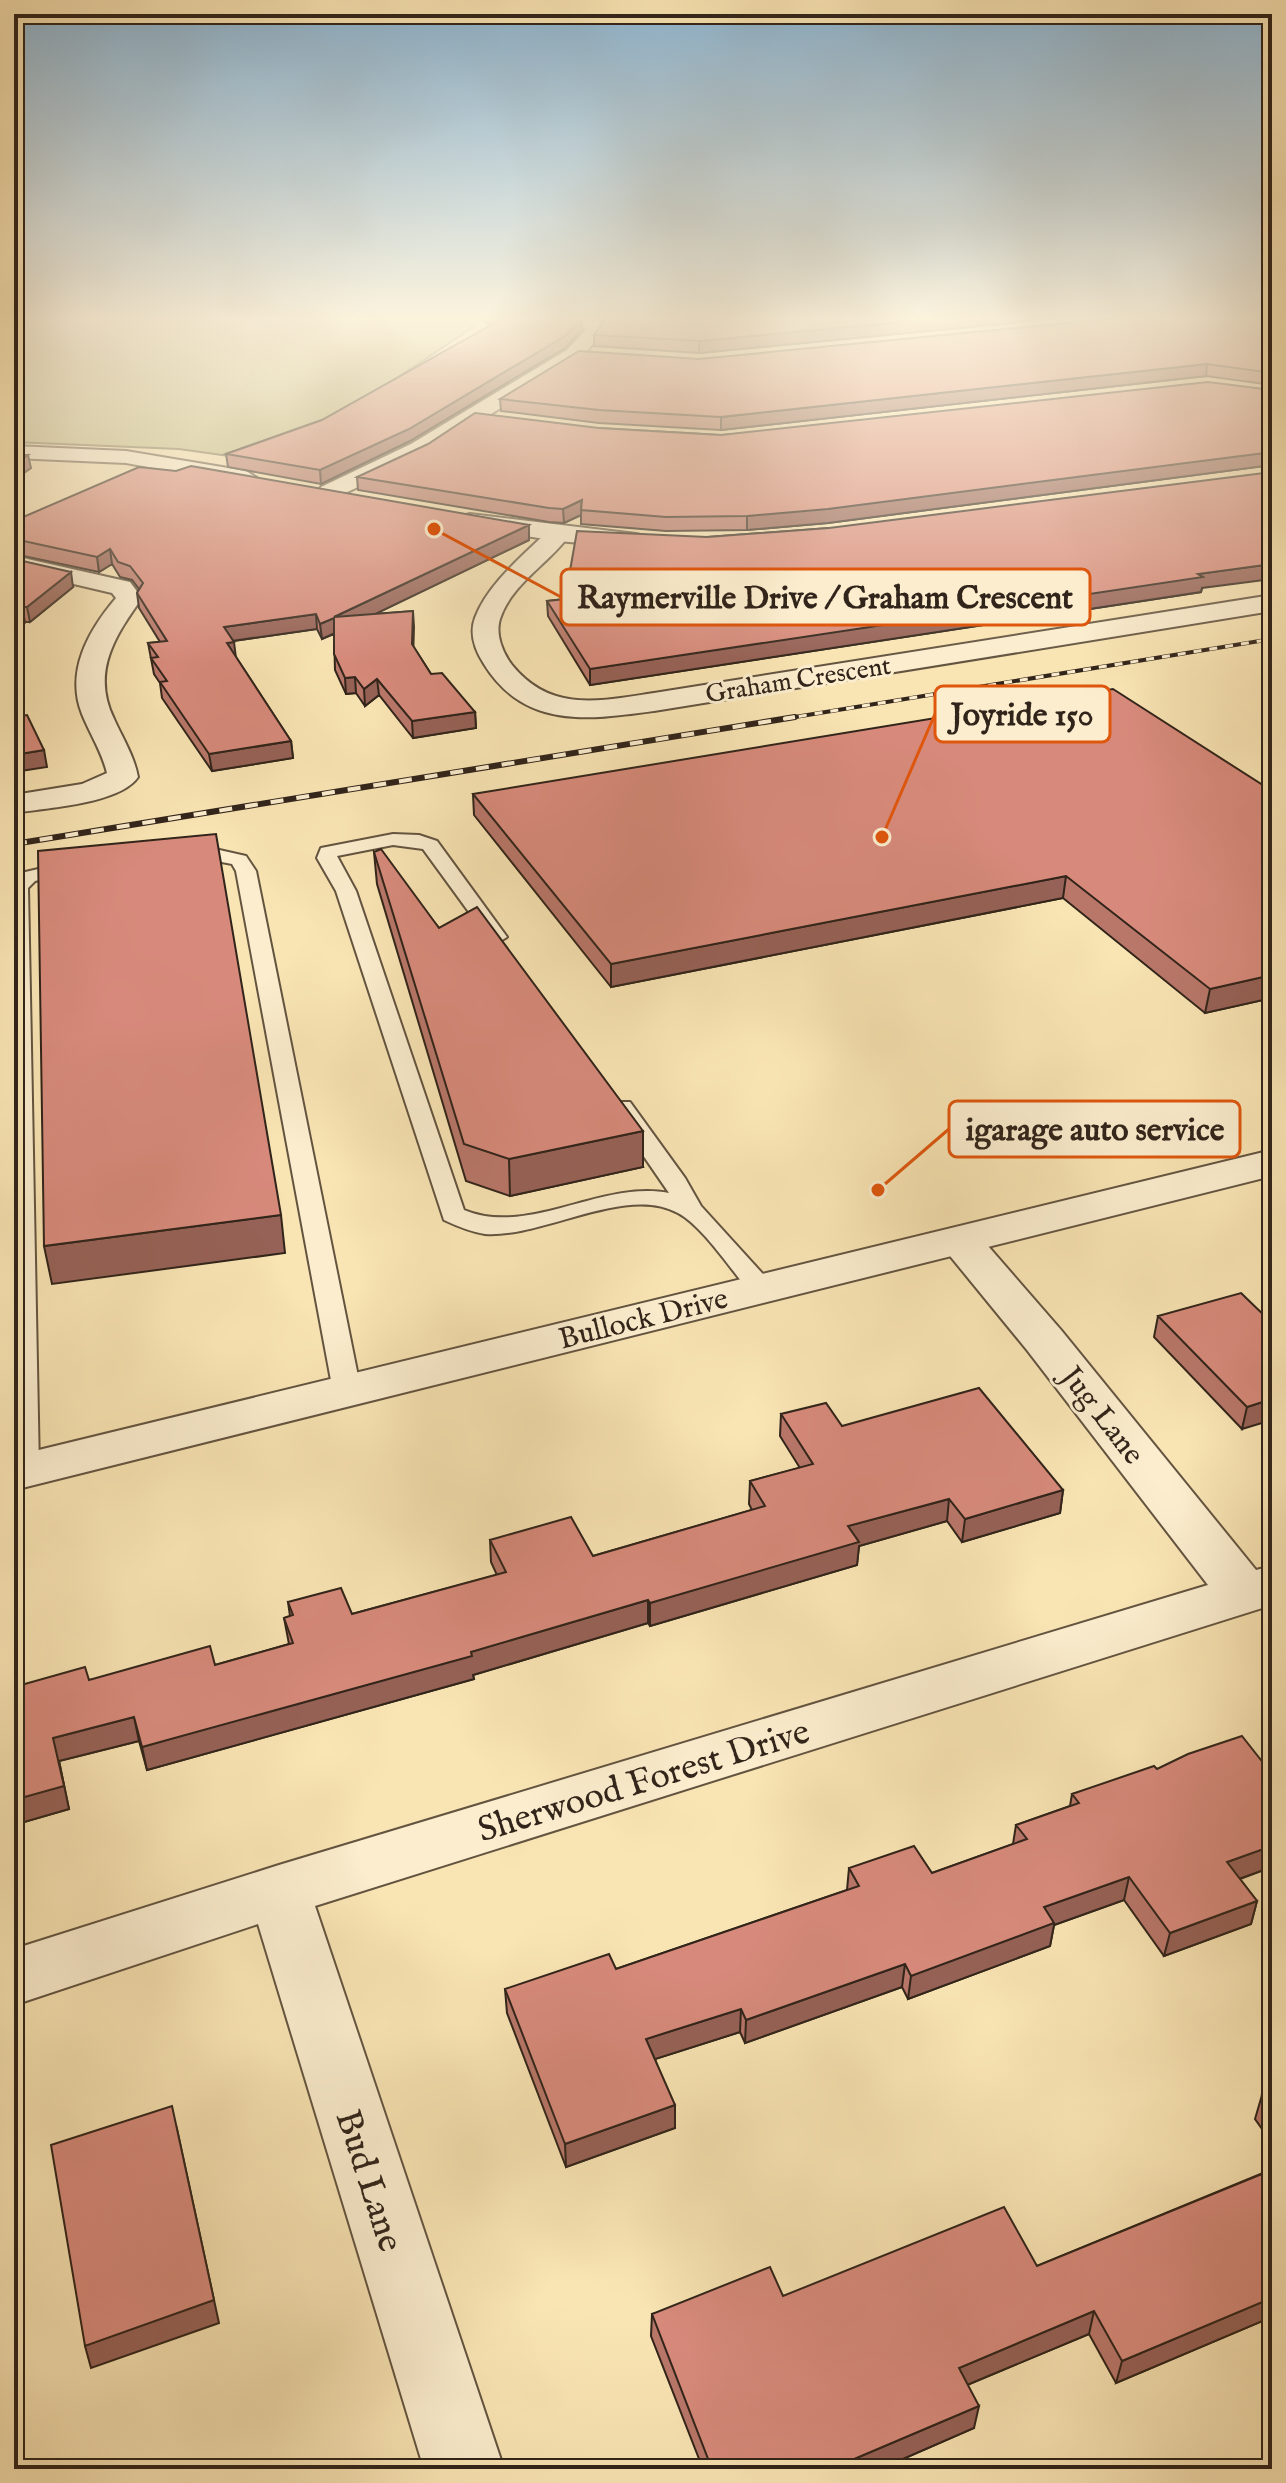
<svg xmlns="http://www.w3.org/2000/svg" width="1286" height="2483" font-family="'IM FELL English',serif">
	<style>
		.green { fill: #c6c187; stroke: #7c7250; stroke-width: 2 }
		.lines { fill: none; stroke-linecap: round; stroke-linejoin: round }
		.service-casing { stroke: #635440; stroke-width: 4 }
		.minor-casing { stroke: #635440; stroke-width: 4 }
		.tertiary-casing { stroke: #635440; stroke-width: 4 }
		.service { fill: #fbedce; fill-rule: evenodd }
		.minor { fill: #fbedce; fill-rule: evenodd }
		.tertiary { fill: #fbedce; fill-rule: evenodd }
		.rail-far1-casing { stroke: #31241a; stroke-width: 4 }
		.rail-casing { stroke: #31241a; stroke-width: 6 }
		.rail-far1 { stroke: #fbedce; stroke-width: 3; stroke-dasharray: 8; stroke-linecap: butt }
		.rail { stroke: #fbedce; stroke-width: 4; stroke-dasharray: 13; stroke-linecap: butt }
		.wall { fill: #b9776a; stroke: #31241a; stroke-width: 2 }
		.shaded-wall { fill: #966156; stroke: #31241a; stroke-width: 2 }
		.building { fill: #d78a7b; stroke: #31241a; stroke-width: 2 }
		.labels { text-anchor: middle; stroke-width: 6; stroke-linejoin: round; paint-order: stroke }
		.far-street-label { font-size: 26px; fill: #31241a; stroke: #fbedce }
		.street-label { font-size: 30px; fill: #31241a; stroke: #fbedce }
		.near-street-label { font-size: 36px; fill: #31241a; stroke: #fbedce }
		.leader { fill: none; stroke: #df560d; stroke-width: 3 }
		.callout-dot { fill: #df560d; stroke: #fbedce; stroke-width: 3 }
		.callout { fill: #fbedce; stroke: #df560d; stroke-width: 3 }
		.callout-label { font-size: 32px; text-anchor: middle; font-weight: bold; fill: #31241a }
	</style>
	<rect width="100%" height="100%" fill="#f9e4b3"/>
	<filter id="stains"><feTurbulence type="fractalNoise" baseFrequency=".0025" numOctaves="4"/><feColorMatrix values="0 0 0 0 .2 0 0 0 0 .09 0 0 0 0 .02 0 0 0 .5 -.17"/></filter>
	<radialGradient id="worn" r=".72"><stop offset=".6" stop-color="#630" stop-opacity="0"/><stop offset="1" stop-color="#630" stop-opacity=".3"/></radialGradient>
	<path class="green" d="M 14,315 L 456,315 L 473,327 L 330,423 L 265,461 L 179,449 L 14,442 Z"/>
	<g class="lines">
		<g class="service-casing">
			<path id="service" d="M 393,834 L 419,835 L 437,841 L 507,937 L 497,943 L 490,941 L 423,849 L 393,845 L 337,856 L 356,891 L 464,1210 C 530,1237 600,1180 669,1193 L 610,1107 L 614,1102 L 630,1102 L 685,1178 L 701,1206 L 771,1283 L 775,1289 L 771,1295 L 753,1295 C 732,1272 704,1227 678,1213 C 626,1184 543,1238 485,1234 C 471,1232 457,1226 444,1220 L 336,891 L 317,858 L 321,848 Z
				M 206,847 L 246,856 L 256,871 L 361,1391 L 357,1398 L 347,1400 L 337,1398 L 333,1391 L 236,871 L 232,864 L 206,859 L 184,861 L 174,855 L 184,849 Z
				M 73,861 L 83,867 L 80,871 L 35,881 L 28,888 L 39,1470 L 35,1477 L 24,1480 L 14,1477 L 14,880 L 21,873 Z"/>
		</g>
		<g class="minor-casing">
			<path id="minor" d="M 575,315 L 594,315 L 605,330 L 581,358 L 427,454 L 337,497 L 321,497 L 318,492 L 321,487 L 411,444 L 567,350 L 586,330 Z
				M 558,527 L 566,529 L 570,534 C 550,563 511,584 500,619 C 495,635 503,653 512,665 C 551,713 600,701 654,693 L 1272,595 L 1272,611 L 654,711 C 588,720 524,729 484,664 C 475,650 469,634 475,618 C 488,583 524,555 550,529 Z
				M 14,556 L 130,582 L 142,598 C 115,636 91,672 114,719 C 123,739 134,756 138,777 C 120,804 45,808 14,813 L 14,795 L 82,784 L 107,773 C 102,752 90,734 82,714 C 65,671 89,630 116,598 L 112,593 L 14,570 Z
				M 959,1227 L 975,1231 L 1061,1330 L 1256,1570 L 1272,1566 L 1272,1605 L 315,1906 L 504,2469 L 424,2469 L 258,1924 L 14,2005 L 14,1949 L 279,1865 L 1208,1585 L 1027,1350 L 937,1240 L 943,1231 Z"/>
		</g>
		<g class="tertiary-casing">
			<path id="tertiary" d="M 14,446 L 126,451 L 246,471 L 257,478 L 246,485 L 126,463 L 14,458 Z
				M 470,514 L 636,534 L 644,536 L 648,541 L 644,546 L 636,548 L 558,541 L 462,526 L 458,521 L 462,516 Z
				M 1272,1150 L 1272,1176 L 14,1490 L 14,1456 Z"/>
		</g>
		<use href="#service" class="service"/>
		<use href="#minor" class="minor"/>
		<use href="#tertiary" class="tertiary"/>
		<g class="rail-far1-casing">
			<path id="rail-far1" d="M 783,719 L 1272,639"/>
		</g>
		<g class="rail-casing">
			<path id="rail" d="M 14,844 L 795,717"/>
		</g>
		<use href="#rail-far1" class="rail-far1"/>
		<use href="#rail" class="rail"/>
	</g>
	<path class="wall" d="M 476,315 L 580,315 L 582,319 L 582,330 L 565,348 L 410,441 L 321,484 L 228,467 L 226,454 L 322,420 L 490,326 Z
		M 597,315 L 1092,315 L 699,353 L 594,346 L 594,335 L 603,323 Z
		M 1272,321 L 1272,385 L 1206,376 L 721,430 L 599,423 L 501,411 L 500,399 L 699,359 Z
		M 1272,390 L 1272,465 L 828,523 L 747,530 L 666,531 L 581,524 L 581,515 L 564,523 L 549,522 L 358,490 L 357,477 L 599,428 L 721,435 Z
		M 14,521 L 529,525 L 529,540 L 374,614 L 413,611 L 413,646 L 431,674 L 475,712 L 476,728 L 413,738 L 379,695 L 365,706 L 356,693 L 346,694 L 335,670 L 334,634 L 322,639 L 317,629 L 233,641 L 235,656 L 291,741 L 293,758 L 212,771 L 162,698 L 160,683 L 154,674 L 148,643 L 160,642 L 139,608 L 137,593 L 139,589 L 132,580 L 120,577 L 112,564 L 99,572 L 14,554 Z
		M 829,528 L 1202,588 L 1201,592 L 590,685 L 548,616 L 547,601 L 565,599 L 707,537 Z
		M 14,559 L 73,587 L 30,622 L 25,622 L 14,647 Z
		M 1272,791 L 1272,998 L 1205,1013 L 1063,898 L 611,987 L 474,815 L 473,794 Z
		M 374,852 L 439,928 L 643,1167 L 510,1196 L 466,1181 L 377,884 Z
		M 1158,1316 L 1272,1323 L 1242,1429 L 1154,1337 Z
		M 781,1414 L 842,1426 L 1063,1490 L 1060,1513 L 962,1542 L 947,1521 L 859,1546 L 857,1565 L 650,1626 L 648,1623 L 473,1675 L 474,1679 L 147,1770 L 139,1741 L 59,1761 L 69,1809 L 14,1825 L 14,1687 L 89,1680 L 215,1665 L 289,1644 L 284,1618 L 290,1616 L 288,1602 L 352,1614 L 497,1575 L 491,1562 L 490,1540 L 593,1556 L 752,1510 L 749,1504 L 750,1481 L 800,1468 L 780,1436 Z
		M 1157,1769 L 1272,1867 L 1240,1879 L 1257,1901 L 1251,1924 L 1164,1956 L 1124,1900 L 1054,1925 L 1050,1946 L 908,1999 L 902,1987 L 745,2043 L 740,2032 L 655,2059 L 675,2128 L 566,2167 L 507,2013 L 505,1989 L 616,1969 L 847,1890 L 849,1868 L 932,1873 L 1013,1844 L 1016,1825 L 1070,1806 L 1072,1794 Z
		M 1272,2092 L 1272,2143 L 1255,2119 L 1262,2095 Z
		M 1272,2151 L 1272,2317 L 1116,2383 L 1089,2334 L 967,2385 L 974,2428 L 880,2469 L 703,2469 L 651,2336 L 652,2314 L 1037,2266 L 1263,2173 L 1270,2152 Z"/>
	<path class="shaded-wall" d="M 977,315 L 1092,315 L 699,353 L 699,341 Z
		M 582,319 L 582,330 L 565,348 L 410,441 L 321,484 L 320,470 Z
		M 1207,364 L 1206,376 L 721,430 L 721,417 Z
		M 1272,452 L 1272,465 L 828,523 L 747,530 L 747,516 Z
		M 28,455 L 31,468 L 14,480 L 14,465 Z
		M 582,500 L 581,515 L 564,523 L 563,509 Z
		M 529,525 L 529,540 L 336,633 L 334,617 Z
		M 110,549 L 112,564 L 99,572 L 97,557 Z
		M 1272,564 L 1272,579 L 1202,588 L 1201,592 L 590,685 L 590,669 L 1198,574 Z
		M 71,572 L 73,587 L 30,622 L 27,607 Z
		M 22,607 L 25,622 L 14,647 L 14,625 Z
		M 413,611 L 414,627 L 413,659 L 412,644 Z
		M 316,614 L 317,629 L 225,642 L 224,627 Z
		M 334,618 L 335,633 L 322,639 L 320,624 Z
		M 234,642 L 236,658 L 227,643 Z
		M 355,677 L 356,693 L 346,694 L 345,678 Z
		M 377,679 L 379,695 L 365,706 L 364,689 Z
		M 475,712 L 476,728 L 413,738 L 412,721 Z
		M 291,741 L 293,758 L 212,771 L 209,754 Z
		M 44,750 L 47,767 L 14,772 L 14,755 Z
		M 1066,876 L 1063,898 L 611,987 L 611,964 Z
		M 1272,975 L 1272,998 L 1205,1013 L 1210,989 Z
		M 643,1131 L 643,1167 L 510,1196 L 509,1159 Z
		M 281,1215 L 285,1253 L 52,1284 L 44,1246 Z
		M 1272,1399 L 1272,1420 L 1242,1429 L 1247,1407 Z
		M 1063,1490 L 1060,1513 L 962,1542 L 965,1519 Z
		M 949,1499 L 947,1521 L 859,1546 L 857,1565 L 650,1626 L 650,1603 L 848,1526 Z
		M 648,1600 L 648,1623 L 473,1675 L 474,1679 L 147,1770 L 142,1747 Z
		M 134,1717 L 139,1741 L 59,1761 L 69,1809 L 14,1825 L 14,1800 L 53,1738 Z
		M 1272,1846 L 1272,1867 L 1222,1885 L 1227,1862 Z
		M 1129,1877 L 1124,1900 L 1054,1925 L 1050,1946 L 908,1999 L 911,1976 L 1044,1907 Z
		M 1257,1901 L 1251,1924 L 1164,1956 L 1170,1933 Z
		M 905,1964 L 902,1987 L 745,2043 L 746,2020 Z
		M 741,2009 L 740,2032 L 646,2062 L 646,2039 Z
		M 675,2105 L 675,2128 L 566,2167 L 565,2144 Z
		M 177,2129 L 219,2323 L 91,2368 L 85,2346 Z
		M 1272,2298 L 1272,2317 L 1116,2383 L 1122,2361 Z
		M 1094,2311 L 1089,2334 L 955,2390 L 959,2368 Z
		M 979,2406 L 974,2428 L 880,2469 L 853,2469 L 854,2459 Z"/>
	<path class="building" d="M 490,315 L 580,315 L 582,319 L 565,336 L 409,429 L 320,470 L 226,454 L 322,420 L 498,321 Z
		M 606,315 L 977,315 L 699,341 L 594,335 L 607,317 Z
		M 1195,316 L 1272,321 L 1272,373 L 1207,364 L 721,417 L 599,410 L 500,399 L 579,351 L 699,359 L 1119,318 Z
		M 1208,382 L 1272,390 L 1272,452 L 828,509 L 747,516 L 666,517 L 581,510 L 582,500 L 563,509 L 549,508 L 357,477 L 428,444 L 475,413 L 599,428 L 721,435 Z
		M 14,455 L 28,455 L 14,465 Z
		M 191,466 L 529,525 L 334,617 L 413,611 L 412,644 L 431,674 L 442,673 L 475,712 L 412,721 L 377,679 L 364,689 L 355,677 L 345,678 L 334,654 L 334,618 L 320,624 L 316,614 L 224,627 L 234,642 L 227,643 L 291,741 L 209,754 L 160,682 L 167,681 L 151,658 L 158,657 L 148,643 L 167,641 L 137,593 L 143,583 L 130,566 L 118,562 L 110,549 L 97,557 L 14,539 L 14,521 L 139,467 L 176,471 Z
		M 1272,472 L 1272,564 L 1198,574 L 1203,577 L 590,669 L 547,601 L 565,599 L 577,531 L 707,537 L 829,528 Z
		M 14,559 L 71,572 L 27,607 L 22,607 L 14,625 Z
		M 1113,689 L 1272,791 L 1272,975 L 1210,989 L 1066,876 L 611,964 L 473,794 Z
		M 27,715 L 44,750 L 14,755 L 14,717 Z
		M 216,834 L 281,1215 L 44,1246 L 38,851 Z
		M 381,849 L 439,928 L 477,907 L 643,1131 L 509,1159 L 464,1144 L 374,852 Z
		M 1241,1293 L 1272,1323 L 1272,1399 L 1247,1407 L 1158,1316 Z
		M 979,1388 L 1063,1490 L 965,1519 L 949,1499 L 848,1526 L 859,1542 L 650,1603 L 648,1600 L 471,1652 L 472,1656 L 142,1747 L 134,1717 L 53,1738 L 64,1786 L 14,1800 L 14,1687 L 85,1667 L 89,1680 L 210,1646 L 215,1665 L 293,1643 L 284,1618 L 293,1615 L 288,1602 L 341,1588 L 352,1614 L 506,1572 L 490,1540 L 571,1517 L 593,1556 L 765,1506 L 750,1481 L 813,1464 L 781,1414 L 826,1403 L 842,1426 Z
		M 1242,1736 L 1261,1760 L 1272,1756 L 1272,1846 L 1227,1862 L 1257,1901 L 1170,1933 L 1129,1877 L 1044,1907 L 1054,1923 L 911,1976 L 905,1964 L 746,2020 L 741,2009 L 646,2039 L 675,2105 L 565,2144 L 505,1989 L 609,1954 L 616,1969 L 859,1886 L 849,1868 L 914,1846 L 932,1873 L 1027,1839 L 1016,1825 L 1079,1803 L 1072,1794 L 1154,1766 L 1157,1769 L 1188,1754 Z
		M 1272,2092 L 1272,2109 L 1262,2095 Z
		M 172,2106 L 214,2300 L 85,2346 L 51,2145 Z
		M 1272,2170 L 1272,2298 L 1122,2361 L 1094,2311 L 959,2368 L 979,2406 L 854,2459 L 859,2469 L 712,2469 L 652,2314 L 770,2267 L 783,2296 L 1004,2207 L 1037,2266 Z"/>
	<linearGradient id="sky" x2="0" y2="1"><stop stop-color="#8db7d5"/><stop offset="0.48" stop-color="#fcf3dd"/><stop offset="1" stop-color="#fcf3dd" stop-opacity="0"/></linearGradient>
	<rect width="1286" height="663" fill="url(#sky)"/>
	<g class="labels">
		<g class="far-street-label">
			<text transform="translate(798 679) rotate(-9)" y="9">Graham Crescent</text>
		</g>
		<g class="street-label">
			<text transform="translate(643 1318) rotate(-14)" y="10">Bullock Drive</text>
			<text transform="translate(1103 1415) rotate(52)" y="10">Jug Lane</text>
		</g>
		<g class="near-street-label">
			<text transform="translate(643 1779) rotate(-17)" y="13">Sherwood Forest Drive</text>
			<text transform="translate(371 2180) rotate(72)" y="13">Bud Lane</text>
		</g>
	</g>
	<path class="leader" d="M434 529L561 597M882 837L935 714M878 1190L949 1129"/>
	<g class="callout-dot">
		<circle cx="434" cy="529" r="8"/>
		<circle cx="882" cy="837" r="8"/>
		<circle cx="878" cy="1190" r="8"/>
	</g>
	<g class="callout">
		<rect x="561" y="569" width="529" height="56" rx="8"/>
		<rect x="935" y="686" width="175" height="56" rx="8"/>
		<rect x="949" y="1101" width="291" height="56" rx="8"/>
	</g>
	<g class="callout-label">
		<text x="825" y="608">Raymerville Drive / Graham Crescent</text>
		<text x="1022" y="725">Joyride 150</text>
		<text x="1095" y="1140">igarage auto service</text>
	</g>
	<rect width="1286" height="2483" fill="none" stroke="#f9e4b3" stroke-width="48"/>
	<rect x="16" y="16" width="1254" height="2451" fill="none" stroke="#31241a" stroke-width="4"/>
	<rect x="24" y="24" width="1238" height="2435" fill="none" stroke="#31241a" stroke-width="2"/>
	<rect width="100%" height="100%" filter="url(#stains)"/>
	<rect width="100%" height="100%" fill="url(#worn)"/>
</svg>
